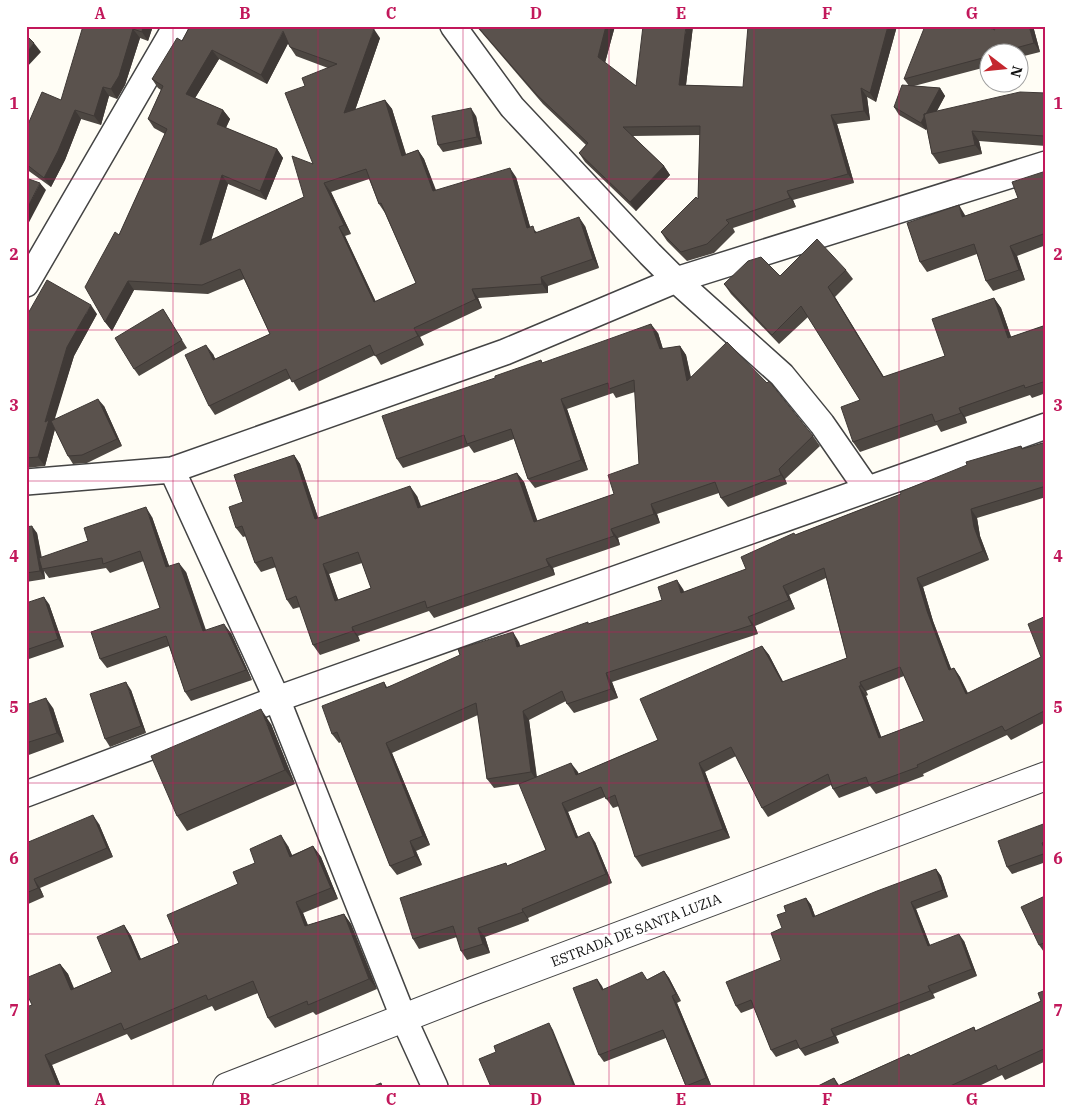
<svg xmlns="http://www.w3.org/2000/svg" width="1072" height="1113" font-family="'IBM Plex Serif',serif">
	<style>
		.lines { fill: none; stroke-linecap: round; stroke-linejoin: round }
		.minor-casing { stroke: #444; stroke-width: 28 }
		.tertiary-casing { stroke: #444; stroke-width: 30 }
		.minor { stroke: #fff; stroke-width: 25 }
		.tertiary { stroke: #fff; stroke-width: 28 }
		.wall { fill: #4d4742; fill-rule: evenodd }
		.shaded-wall { fill: #3f3936 }
		.building { fill: #5a524d; stroke: #3f3936; fill-rule: evenodd }
		.grid { fill: none; stroke: #c2185b; stroke-width: 1; stroke-opacity: 0.55 }
		.labels { text-anchor: middle; stroke-width: 5; stroke-linejoin: round; paint-order: stroke }
		.street-label { font-size: 14px; fill: #111; stroke: #fff }
		.neatline { fill: none; stroke: #c2185b; stroke-width: 2 }
		.grid-label { font-size: 16px; text-anchor: middle; font-weight: bold; fill: #c2185b }
	</style>
	<rect width="100%" height="100%" fill="#fffdf5"/>
	<g class="lines">
		<g class="minor-casing">
			<path id="minor" d="M 453,26 L 512,107 L 650,254 L 676,280 L 782,375 L 822,424 L 867,489
				M 26,284 L 176,26
				M 172,470 L 277,699 L 404,1019 L 435,1087
				M 26,482 L 172,470 L 505,352 L 676,280 L 1046,164
				M 26,794 L 277,699 L 1046,426"/>
		</g>
		<g class="tertiary-casing">
			<path id="tertiary" d="M 227,1087 L 478,989 L 1046,776"/>
		</g>
		<use href="#minor" class="minor"/>
		<use href="#tertiary" class="tertiary"/>
	</g>
	<path class="wall" d="M 153,26 L 148,41 L 140,38 L 125,85 L 117,99 L 109,96 L 101,125 L 81,119 L 65,160 L 51,187 L 26,169 L 26,129 L 61,100 L 94,27 Z
		M 476,26 L 615,26 L 605,63 L 636,86 L 693,26 L 686,85 L 743,87 L 897,26 L 876,102 L 867,97 L 870,120 L 837,124 L 854,183 L 793,200 L 796,207 L 733,228 L 735,232 L 714,253 L 687,261 L 667,241 L 661,232 L 698,199 L 700,135 L 633,136 L 664,166 L 670,175 L 636,211 L 585,162 L 579,153 L 586,145 L 543,104 Z
		M 1033,26 L 1040,52 L 1020,57 L 1020,52 L 990,52 L 990,66 L 914,86 L 940,88 L 945,96 L 937,111 L 1046,93 L 1046,146 L 979,141 L 982,154 L 939,164 L 932,154 L 927,129 L 926,130 L 899,115 L 894,107 L 909,86 L 904,79 L 995,30 Z
		M 380,38 L 355,110 L 385,100 L 392,109 L 406,154 L 418,150 L 424,159 L 436,190 L 516,177 L 530,227 L 537,232 L 585,226 L 599,268 L 548,286 L 548,293 L 478,298 L 482,308 L 420,337 L 424,345 L 381,365 L 375,355 L 299,391 L 291,378 L 215,415 L 209,406 L 213,354 L 215,359 L 270,334 L 244,279 L 208,294 L 134,290 L 112,331 L 105,322 L 119,235 L 165,134 L 154,128 L 148,119 L 161,90 L 158,88 L 152,79 L 182,41 ZM 288,43 L 290,47 L 296,56 L 328,68 L 305,86 L 313,164 L 304,197 L 211,240 L 228,184 L 266,200 L 283,158 L 277,149 L 226,128 L 230,119 L 223,110 L 195,98 L 219,59 L 267,84 ZM 369,179 L 379,204 L 385,213 L 416,283 L 376,302 L 345,236 L 351,234 L 331,192 Z
		M 476,116 L 482,144 L 443,152 L 438,145 Z
		M 1046,171 L 1046,245 L 1017,256 L 1025,280 L 993,291 L 986,281 L 977,254 L 927,272 L 920,262 L 965,216 L 1018,198 Z
		M 846,270 L 853,279 L 835,297 L 884,377 L 945,356 L 994,298 L 1001,308 L 1011,337 L 1046,325 L 1046,393 L 1032,398 L 1030,395 L 965,417 L 967,423 L 941,432 L 937,425 L 860,452 L 853,442 L 860,400 L 808,317 L 779,344 L 731,294 L 724,284 L 780,276 Z
		M 163,309 L 187,348 L 139,376 L 134,369 Z
		M 97,314 L 74,356 L 54,419 L 104,406 L 122,446 L 87,463 L 73,464 L 68,456 L 55,429 L 45,466 L 26,468 L 26,317 Z
		M 658,333 L 663,349 L 680,346 L 686,355 L 691,377 L 813,436 L 820,446 L 785,479 L 787,484 L 728,507 L 721,498 L 719,493 L 657,514 L 660,523 L 618,538 L 620,545 L 553,568 L 555,575 L 434,618 L 429,611 L 358,636 L 360,641 L 320,655 L 313,645 L 300,607 L 293,609 L 287,600 L 276,567 L 261,572 L 255,563 L 246,536 L 243,537 L 236,528 L 243,502 L 294,455 L 300,464 L 318,518 L 417,496 L 421,506 L 517,473 L 524,482 L 537,521 L 614,494 L 639,464 L 635,392 L 616,398 L 613,393 L 567,409 L 588,470 L 535,488 L 528,479 L 514,439 L 474,453 L 469,446 L 403,468 L 397,459 L 543,363 ZM 362,563 L 371,588 L 338,600 L 329,574 Z
		M 1046,442 L 1046,497 L 977,518 L 980,536 L 989,560 L 923,587 L 933,621 L 951,669 L 954,668 L 960,677 L 968,693 L 1041,657 L 1046,616 L 1046,722 L 1011,740 L 1007,735 L 923,774 L 924,776 L 876,794 L 870,786 L 839,798 L 833,789 L 831,785 L 768,817 L 762,808 L 736,756 L 705,772 L 730,838 L 642,867 L 635,857 L 619,806 L 613,808 L 605,797 L 568,812 L 578,837 L 595,842 L 612,883 L 528,918 L 529,921 L 485,937 L 490,953 L 467,960 L 461,951 L 457,937 L 419,949 L 413,939 L 508,866 L 546,850 L 520,784 L 494,788 L 487,779 L 478,715 L 392,753 L 430,845 L 416,851 L 422,865 L 397,875 L 390,866 L 341,742 L 339,743 L 332,734 L 384,682 L 387,687 L 519,642 L 520,646 L 662,600 L 683,589 L 684,592 L 746,569 L 795,535 L 901,494 L 1021,446 L 1023,449 ZM 826,578 L 847,658 L 783,682 L 769,655 L 762,646 L 658,740 L 578,774 L 578,772 L 537,777 L 529,720 L 566,701 L 567,704 L 574,713 L 618,698 L 612,682 L 758,634 L 755,626 L 795,609 L 789,595 ZM 904,676 L 924,721 L 881,737 L 866,696 L 868,695 L 866,691 Z
		M 152,517 L 169,566 L 186,572 L 206,630 L 231,633 L 252,680 L 191,701 L 185,692 L 169,646 L 107,668 L 100,659 L 160,608 L 144,561 L 110,573 L 106,568 L 49,578 L 44,571 L 45,579 L 26,582 L 26,527 L 37,533 L 42,558 L 88,541 Z
		M 26,603 L 49,604 L 64,647 L 26,660 Z
		M 131,690 L 146,733 L 110,747 L 105,739 Z
		M 26,705 L 53,708 L 64,742 L 26,756 Z
		M 271,724 L 295,784 L 187,831 L 177,816 Z
		M 1046,823 L 1046,862 L 1012,874 L 1007,867 Z
		M 99,824 L 113,857 L 40,888 L 44,897 L 26,905 L 26,843 Z
		M 288,846 L 292,855 L 313,846 L 321,857 L 338,899 L 303,913 L 308,925 L 344,914 L 351,924 L 377,989 L 316,1015 L 313,1012 L 275,1028 L 268,1018 L 258,993 L 215,1011 L 212,1006 L 131,1040 L 127,1034 L 52,1065 L 61,1087 L 26,1087 L 32,1005 L 60,964 L 68,974 L 74,988 L 112,972 L 124,925 L 131,936 L 141,959 L 179,943 L 238,884 L 255,863 Z
		M 936,869 L 941,876 L 948,897 L 916,909 L 930,945 L 964,941 L 977,976 L 933,994 L 935,998 L 836,1036 L 839,1043 L 805,1056 L 799,1048 L 776,1057 L 771,1050 L 754,1008 L 741,1013 L 736,1006 L 781,960 L 782,928 L 786,912 L 806,898 L 811,905 L 815,916 Z
		M 1046,897 L 1046,955 L 1039,945 Z
		M 664,971 L 669,978 L 681,1001 L 677,1003 L 711,1085 L 706,1087 L 686,1087 L 666,1038 L 604,1062 L 599,1055 L 597,979 L 603,989 L 648,979 Z
		M 1046,990 L 1046,1061 L 1005,1080 L 1002,1075 L 977,1087 L 816,1087 L 834,1078 L 839,1085 L 909,1054 L 910,1056 L 974,1027 L 976,1031 L 1041,1001 Z"/>
	<path class="shaded-wall" d="M 143,26 L 153,26 L 148,41 L 142,32 Z
		M 606,26 L 615,26 L 604,66 L 598,57 Z
		M 686,26 L 693,26 L 685,93 L 679,85 Z
		M 888,26 L 897,26 L 876,102 L 870,93 Z
		M 1029,26 L 1033,26 L 1040,52 L 1034,43 Z
		M 133,29 L 140,38 L 125,85 L 117,99 L 111,89 Z
		M 374,29 L 380,38 L 351,122 L 344,113 Z
		M 283,31 L 290,40 L 267,84 L 261,75 Z
		M 34,43 L 41,52 L 26,68 L 26,52 Z
		M 212,50 L 219,59 L 192,103 L 186,94 Z
		M 103,87 L 109,96 L 101,125 L 94,116 Z
		M 861,88 L 867,97 L 870,120 L 864,111 Z
		M 940,88 L 945,96 L 926,130 L 921,123 Z
		M 385,100 L 392,109 L 409,165 L 402,156 Z
		M 471,108 L 476,116 L 482,144 L 477,137 Z
		M 75,110 L 81,119 L 65,160 L 51,187 L 44,178 Z
		M 223,110 L 230,119 L 223,133 L 217,124 Z
		M 1046,114 L 1046,138 L 1044,136 Z
		M 831,115 L 837,124 L 854,183 L 848,174 Z
		M 972,131 L 979,141 L 982,154 L 975,145 Z
		M 277,149 L 283,158 L 266,200 L 260,191 Z
		M 418,150 L 424,159 L 439,200 L 433,191 Z
		M 664,166 L 670,175 L 636,211 L 630,202 Z
		M 510,168 L 516,177 L 533,237 L 527,228 Z
		M 222,175 L 228,184 L 207,254 L 200,245 Z
		M 40,183 L 46,190 L 26,228 L 26,210 Z
		M 324,183 L 331,192 L 351,234 L 344,225 Z
		M 787,191 L 793,200 L 796,207 L 790,198 Z
		M 959,205 L 965,215 L 969,226 L 962,217 Z
		M 579,217 L 585,226 L 599,268 L 593,259 Z
		M 339,227 L 345,236 L 380,311 L 374,302 Z
		M 1010,246 L 1017,256 L 1025,280 L 1019,270 Z
		M 541,277 L 548,286 L 548,293 L 542,284 Z
		M 128,281 L 134,290 L 112,331 L 105,322 Z
		M 828,287 L 835,297 L 890,387 L 883,377 Z
		M 472,289 L 478,298 L 482,308 L 476,299 Z
		M 994,298 L 1001,308 L 1015,348 L 1008,338 Z
		M 91,305 L 97,314 L 74,356 L 53,425 L 55,429 L 45,466 L 38,457 L 45,422 L 67,347 Z
		M 651,324 L 658,333 L 666,359 L 660,349 Z
		M 414,328 L 420,337 L 424,345 L 418,336 Z
		M 206,345 L 213,354 L 220,369 L 213,360 Z
		M 680,346 L 686,355 L 693,390 L 687,381 Z
		M 98,399 L 104,406 L 122,446 L 117,439 Z
		M 561,399 L 567,409 L 588,470 L 581,460 Z
		M 959,408 L 965,417 L 967,423 L 961,413 Z
		M 294,455 L 300,464 L 322,529 L 315,519 Z
		M 779,469 L 785,479 L 787,484 L 781,475 Z
		M 517,473 L 524,482 L 541,531 L 534,522 Z
		M 410,486 L 417,496 L 424,517 L 418,508 Z
		M 651,504 L 657,514 L 660,523 L 654,514 Z
		M 146,507 L 152,517 L 173,577 L 166,567 Z
		M 971,509 L 977,518 L 980,536 L 989,560 L 983,551 L 974,527 Z
		M 32,526 L 37,533 L 43,568 L 42,569 L 44,571 L 45,579 L 40,571 Z
		M 611,529 L 618,538 L 620,545 L 614,536 Z
		M 546,559 L 553,568 L 555,575 L 549,566 Z
		M 179,563 L 186,572 L 209,641 L 203,631 Z
		M 323,564 L 329,574 L 342,610 L 335,601 Z
		M 917,578 L 923,587 L 933,621 L 955,679 L 949,670 L 927,611 Z
		M 677,580 L 683,589 L 687,602 L 681,593 Z
		M 783,586 L 789,595 L 795,609 L 789,600 Z
		M 44,597 L 49,604 L 64,647 L 58,639 Z
		M 748,617 L 755,626 L 758,634 L 752,625 Z
		M 224,624 L 231,633 L 252,680 L 246,670 Z
		M 352,627 L 358,636 L 360,641 L 353,631 Z
		M 513,632 L 519,642 L 523,656 L 517,647 Z
		M 762,646 L 769,655 L 788,691 L 782,682 Z
		M 954,668 L 960,677 L 972,703 L 966,694 Z
		M 606,673 L 612,682 L 618,698 L 611,689 Z
		M 126,682 L 131,690 L 146,733 L 141,726 Z
		M 860,682 L 866,691 L 868,695 L 861,686 Z
		M 859,686 L 866,696 L 885,747 L 879,738 Z
		M 46,698 L 53,708 L 64,742 L 57,733 Z
		M 261,709 L 271,724 L 295,784 L 285,770 Z
		M 523,711 L 529,720 L 537,781 L 531,772 Z
		M 386,743 L 392,753 L 430,845 L 423,836 Z
		M 571,763 L 578,772 L 582,784 L 576,775 Z
		M 699,763 L 705,772 L 730,838 L 723,829 Z
		M 562,803 L 568,812 L 582,847 L 576,838 Z
		M 93,815 L 99,824 L 113,857 L 107,848 Z
		M 589,832 L 595,842 L 612,883 L 606,874 Z
		M 281,835 L 288,846 L 297,867 L 290,857 Z
		M 410,841 L 416,851 L 422,865 L 415,856 Z
		M 313,846 L 321,857 L 338,899 L 331,888 Z
		M 936,869 L 941,876 L 948,897 L 943,890 Z
		M 34,879 L 40,888 L 44,897 L 38,888 Z
		M 806,898 L 811,905 L 818,924 L 813,917 Z
		M 296,902 L 303,913 L 312,937 L 305,926 Z
		M 911,902 L 916,909 L 933,953 L 928,946 Z
		M 522,909 L 528,918 L 529,921 L 523,912 Z
		M 344,914 L 351,924 L 377,989 L 369,979 Z
		M 124,925 L 131,936 L 146,971 L 139,960 Z
		M 478,928 L 485,937 L 490,953 L 483,944 Z
		M 959,934 L 964,941 L 977,976 L 972,969 Z
		M 60,964 L 68,974 L 78,1000 L 71,990 Z
		M 664,971 L 669,978 L 681,1001 L 676,994 Z
		M 597,979 L 602,986 L 607,997 L 602,990 Z
		M 928,986 L 933,994 L 935,998 L 930,991 Z
		M 672,996 L 677,1003 L 711,1085 L 706,1078 Z
		M 549,1023 L 553,1030 L 576,1087 L 574,1087 Z
		M 831,1029 L 836,1036 L 839,1043 L 834,1036 Z
		M 45,1055 L 52,1065 L 61,1087 L 58,1087 Z"/>
	<path class="building" d="M 83,26 L 91,26 L 94,27 L 95,26 L 143,26 L 142,32 L 133,29 L 119,76 L 111,89 L 103,87 L 94,116 L 75,110 L 58,151 L 44,178 L 26,164 L 26,129 L 42,92 L 61,100 Z
		M 190,26 L 366,26 L 374,29 L 344,113 L 385,100 L 402,156 L 418,150 L 433,191 L 510,168 L 527,228 L 533,226 L 535,233 L 579,217 L 593,259 L 541,277 L 542,284 L 472,289 L 476,299 L 414,328 L 418,336 L 375,356 L 370,345 L 292,382 L 286,369 L 209,406 L 185,355 L 206,345 L 213,360 L 270,334 L 240,269 L 202,285 L 128,281 L 105,322 L 85,287 L 115,232 L 119,235 L 167,129 L 148,119 L 163,86 L 152,79 L 177,38 L 182,41 ZM 283,31 L 290,47 L 337,64 L 302,78 L 305,86 L 285,93 L 313,164 L 292,156 L 304,197 L 200,245 L 222,175 L 260,191 L 277,149 L 217,124 L 223,110 L 186,94 L 212,50 L 261,75 ZM 366,169 L 379,204 L 381,203 L 416,283 L 374,302 L 339,227 L 344,225 L 324,183 Z
		M 477,26 L 606,26 L 598,57 L 636,86 L 643,26 L 686,26 L 679,85 L 743,87 L 748,26 L 888,26 L 870,93 L 861,88 L 864,111 L 831,115 L 848,174 L 787,191 L 790,198 L 726,220 L 729,223 L 707,244 L 681,252 L 661,232 L 696,197 L 698,199 L 700,126 L 623,127 L 664,166 L 630,202 L 579,153 L 588,143 L 537,95 Z
		M 925,26 L 984,26 L 995,30 L 992,26 L 1029,26 L 1034,43 L 1001,52 L 990,52 L 990,56 L 904,79 Z
		M 26,35 L 34,43 L 26,52 Z
		M 902,85 L 940,88 L 926,114 L 924,114 L 924,117 L 921,123 L 894,107 Z
		M 1020,92 L 1046,93 L 1044,136 L 972,131 L 975,145 L 932,154 L 924,114 Z
		M 471,108 L 477,137 L 438,145 L 432,116 Z
		M 1046,171 L 1046,233 L 1010,246 L 1019,270 L 986,281 L 974,244 L 920,262 L 907,223 L 959,205 L 962,217 L 1018,198 L 1012,182 Z
		M 26,178 L 40,183 L 26,210 Z
		M 817,239 L 846,270 L 828,287 L 883,377 L 945,356 L 932,319 L 994,298 L 1008,338 L 1046,325 L 1046,381 L 1025,388 L 1024,385 L 959,408 L 961,413 L 935,422 L 932,414 L 853,442 L 841,407 L 860,400 L 801,306 L 772,335 L 724,284 L 748,261 L 761,257 L 780,276 Z
		M 47,280 L 91,305 L 67,347 L 45,422 L 49,420 L 38,457 L 26,458 L 26,317 Z
		M 163,309 L 182,340 L 134,369 L 115,338 Z
		M 651,324 L 660,349 L 680,346 L 687,381 L 727,342 L 767,383 L 769,381 L 813,436 L 779,469 L 781,475 L 721,498 L 715,482 L 651,504 L 654,514 L 611,529 L 614,536 L 546,559 L 549,566 L 427,608 L 425,601 L 352,627 L 353,631 L 313,645 L 296,596 L 287,600 L 272,557 L 255,563 L 242,526 L 236,528 L 229,507 L 243,502 L 234,475 L 294,455 L 315,519 L 410,486 L 418,508 L 517,473 L 534,522 L 614,494 L 608,475 L 639,464 L 634,380 L 609,389 L 608,383 L 561,399 L 581,460 L 528,479 L 511,429 L 467,444 L 464,435 L 397,459 L 382,416 L 495,378 L 495,376 L 541,360 L 542,363 ZM 358,552 L 371,588 L 335,601 L 323,564 Z
		M 98,399 L 117,439 L 82,455 L 68,456 L 51,421 Z
		M 1046,442 L 1046,486 L 971,509 L 974,527 L 983,551 L 917,578 L 927,611 L 949,670 L 954,668 L 966,694 L 1041,657 L 1028,624 L 1046,616 L 1046,710 L 1005,731 L 1002,726 L 917,765 L 918,767 L 869,785 L 866,777 L 833,789 L 828,774 L 762,808 L 731,747 L 699,763 L 723,829 L 635,857 L 615,795 L 606,799 L 601,787 L 562,803 L 576,838 L 589,832 L 606,874 L 522,909 L 523,912 L 478,928 L 483,944 L 461,951 L 453,926 L 413,939 L 400,898 L 506,863 L 507,866 L 546,850 L 519,784 L 571,763 L 576,775 L 658,740 L 640,699 L 762,646 L 782,682 L 847,658 L 824,568 L 783,586 L 789,600 L 748,617 L 752,625 L 606,673 L 611,689 L 567,704 L 562,691 L 523,711 L 531,772 L 487,779 L 476,703 L 386,743 L 423,836 L 410,841 L 415,856 L 390,866 L 337,732 L 332,734 L 322,706 L 384,682 L 386,688 L 460,655 L 458,649 L 513,632 L 517,647 L 588,622 L 588,624 L 662,600 L 658,587 L 677,580 L 681,593 L 746,569 L 741,557 L 794,533 L 795,535 L 901,494 L 900,492 L 967,465 L 966,462 L 1021,446 L 1022,449 ZM 900,667 L 924,721 L 879,738 L 859,686 L 861,686 L 860,682 Z
		M 146,507 L 166,567 L 179,563 L 203,631 L 224,624 L 246,670 L 185,692 L 166,636 L 100,659 L 91,632 L 160,608 L 140,551 L 103,564 L 102,558 L 42,569 L 39,558 L 88,541 L 84,528 Z
		M 32,526 L 40,571 L 26,573 L 26,527 Z
		M 44,597 L 58,639 L 26,650 L 26,603 Z
		M 126,682 L 141,726 L 105,739 L 90,694 Z
		M 46,698 L 57,733 L 26,743 L 26,705 Z
		M 261,709 L 285,770 L 177,816 L 151,756 Z
		M 93,815 L 107,848 L 34,879 L 38,888 L 26,893 L 26,843 Z
		M 1046,823 L 1046,841 L 1042,843 L 1046,853 L 1007,867 L 998,841 Z
		M 281,835 L 290,857 L 313,846 L 331,888 L 296,902 L 305,926 L 344,914 L 369,979 L 308,1005 L 307,1001 L 268,1018 L 253,981 L 208,1000 L 206,995 L 124,1030 L 121,1023 L 45,1055 L 58,1087 L 26,1087 L 26,1007 L 32,1005 L 26,992 L 26,978 L 60,964 L 71,990 L 112,972 L 97,937 L 124,925 L 139,960 L 179,943 L 167,915 L 238,884 L 233,872 L 255,863 L 250,849 Z
		M 936,869 L 943,890 L 911,902 L 928,946 L 959,934 L 972,969 L 928,986 L 930,991 L 831,1029 L 834,1036 L 800,1049 L 796,1040 L 771,1050 L 751,1000 L 736,1006 L 726,982 L 781,960 L 771,933 L 782,928 L 777,915 L 786,912 L 784,906 L 806,898 L 813,917 L 877,891 Z
		M 1045,896 L 1046,897 L 1046,942 L 1039,945 L 1021,907 Z
		M 664,971 L 676,994 L 672,996 L 706,1078 L 686,1086 L 663,1030 L 599,1055 L 573,988 L 597,979 L 602,990 L 642,972 L 647,980 Z
		M 1046,990 L 1046,1048 L 998,1070 L 996,1065 L 948,1087 L 816,1087 L 834,1078 L 838,1086 L 909,1054 L 910,1056 L 974,1027 L 975,1031 L 1041,1001 L 1038,993 Z
		M 549,1023 L 574,1087 L 491,1087 L 479,1059 L 496,1052 L 494,1046 Z
		M 381,1083 L 382,1087 L 371,1087 Z"/>
	<path class="grid" d="M 173,26 L 173,1087M 318,26 L 318,1087M 463,26 L 463,1087M 609,26 L 609,1087M 754,26 L 754,1087M 899,26 L 899,1087M 26,179 L 1046,179M 26,330 L 1046,330M 26,481 L 1046,481M 26,632 L 1046,632M 26,783 L 1046,783M 26,934 L 1046,934"/>
	<g class="labels">
		<g class="street-label">
			<text transform="translate(636 930) rotate(-21)" y="5">ESTRADA DE SANTA LUZIA</text>
		</g>
	</g>
	<rect width="1072" height="1113" fill="none" stroke="#ffffff" stroke-width="55"/>
	<g transform="translate(1004 68) rotate(106)"><circle r="24" fill="#ffffff" stroke="#a0a0a0"/>
	<path d="M0-4L9 19L0 12L-9 19Z" fill="#c4262e"/>
	<text y="-8" font-size="14" font-weight="bold" text-anchor="middle" fill="#111111">N</text>
	</g>
	<rect x="28" y="28" width="1016" height="1058" class="neatline"/>
	<g class="grid-label">
		<text x="100" y="19">A</text>
		<text x="245" y="19">B</text>
		<text x="391" y="19">C</text>
		<text x="536" y="19">D</text>
		<text x="681" y="19">E</text>
		<text x="827" y="19">F</text>
		<text x="972" y="19">G</text>
		<text x="14" y="109">1</text>
		<text x="1058" y="109">1</text>
		<text x="14" y="260">2</text>
		<text x="1058" y="260">2</text>
		<text x="14" y="411">3</text>
		<text x="1058" y="411">3</text>
		<text x="14" y="562">4</text>
		<text x="1058" y="562">4</text>
		<text x="14" y="713">5</text>
		<text x="1058" y="713">5</text>
		<text x="14" y="864">6</text>
		<text x="1058" y="864">6</text>
		<text x="14" y="1016">7</text>
		<text x="1058" y="1016">7</text>
		<text x="100" y="1105">A</text>
		<text x="245" y="1105">B</text>
		<text x="391" y="1105">C</text>
		<text x="536" y="1105">D</text>
		<text x="681" y="1105">E</text>
		<text x="827" y="1105">F</text>
		<text x="972" y="1105">G</text>
	</g>
</svg>
